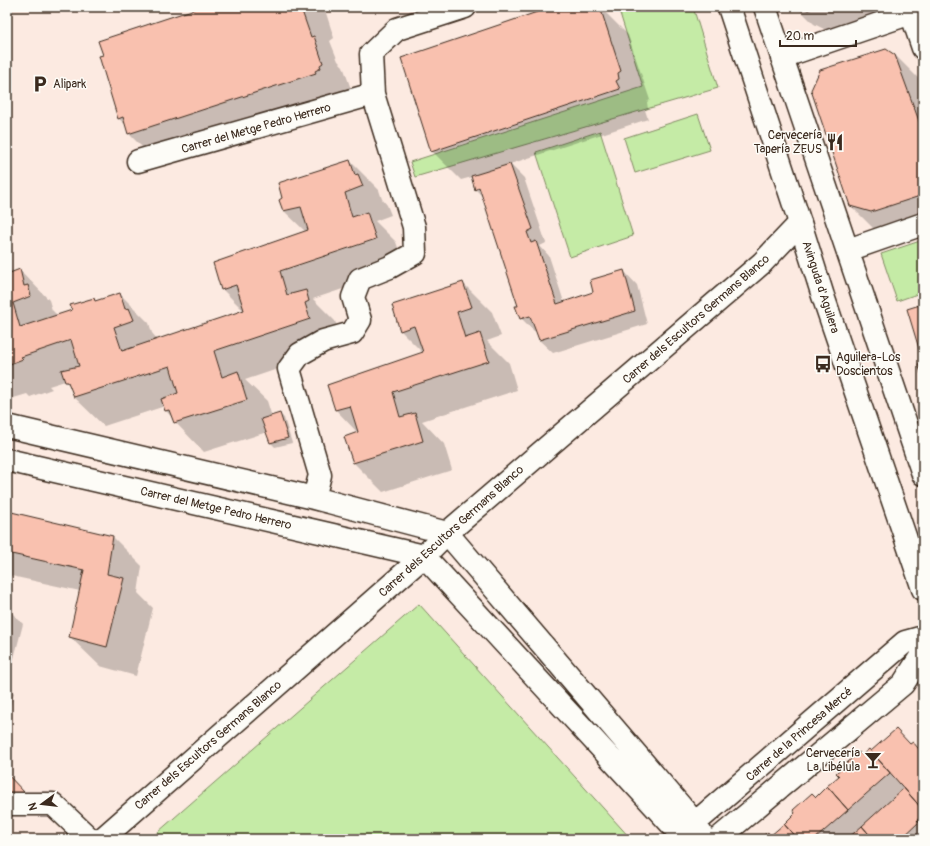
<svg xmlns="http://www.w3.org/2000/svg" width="930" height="846" font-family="Pangolin,sans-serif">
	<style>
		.green { fill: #c5eba6; stroke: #808a62 }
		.shadow { fill: #0003 }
		.building { fill: #f9c1af; stroke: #3b2a1e }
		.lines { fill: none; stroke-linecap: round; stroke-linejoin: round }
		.minor-casing { stroke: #3b2a1e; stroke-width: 25 }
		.primary-casing { stroke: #3b2a1e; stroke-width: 25 }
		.minor { stroke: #fdfcf7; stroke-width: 22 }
		.primary { stroke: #fdfcf7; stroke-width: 22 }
		.labels { text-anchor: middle; stroke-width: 3; stroke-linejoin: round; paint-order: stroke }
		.poi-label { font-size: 12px; fill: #3b2a1e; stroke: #fdfcf7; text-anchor: start }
		.street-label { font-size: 12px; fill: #3b2a1e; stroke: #fdfcf7 }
	</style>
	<rect width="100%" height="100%" fill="#fceae1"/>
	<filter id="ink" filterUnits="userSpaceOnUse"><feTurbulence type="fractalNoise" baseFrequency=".025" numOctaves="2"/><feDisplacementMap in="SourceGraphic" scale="8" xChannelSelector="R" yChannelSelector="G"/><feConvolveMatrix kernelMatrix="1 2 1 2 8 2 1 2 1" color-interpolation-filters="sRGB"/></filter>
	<g filter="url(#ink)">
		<path class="green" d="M 618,7 L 693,7 L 718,88 L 415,177 L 410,162 L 643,87 Z
			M 698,114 L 710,150 L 635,173 L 624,138 Z
			M 600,131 L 633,236 L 570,257 L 536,152 Z
			M 923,240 L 923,292 L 897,301 L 881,254 Z
			M 419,604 L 631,839 L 150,839 Z"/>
		<path class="shadow" d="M 204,7 L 320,7 L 326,13 L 334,38 L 330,41 L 338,61 L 343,66 L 352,92 L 158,163 L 129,134 L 127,126 L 119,119 Z
			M 555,7 L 600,7 L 628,35 L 650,100 L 647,102 L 648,109 L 645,110 L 648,119 L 510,164 L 524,178 L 546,243 L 540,246 L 549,256 L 564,302 L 595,293 L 624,271 L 637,285 L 647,324 L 553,353 L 539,340 L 536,331 L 534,331 L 521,318 L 520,306 L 484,198 L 476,190 L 472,177 L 461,180 L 432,151 Z
			M 797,7 L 896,7 L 832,33 L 814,24 Z
			M 895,55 L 919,79 L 923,91 L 923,226 L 875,230 L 851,206 Z
			M 350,161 L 379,190 L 382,199 L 387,205 L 391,215 L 375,221 L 396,242 L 405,268 L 313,299 L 335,321 L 338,330 L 334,332 L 339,348 L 245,380 L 267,401 L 272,417 L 280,414 L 284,418 L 292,443 L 275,447 L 271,443 L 267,432 L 204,452 L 175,422 L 173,418 L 166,411 L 165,406 L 104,426 L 74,397 L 71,387 L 65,381 L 49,386 L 52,389 L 30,397 L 27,394 L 7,400 L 7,275 L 20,270 L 49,300 L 52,310 L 57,315 L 73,311 L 94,299 L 96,302 L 120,294 L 149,323 L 152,333 L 158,340 L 244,311 L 222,289 L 306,232 L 284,211 L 280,200 Z
			M 463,283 L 492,312 L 501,336 L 487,341 L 509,363 L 517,390 L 422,421 L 444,444 L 452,470 L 383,492 L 354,463 L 358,433 L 336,410 L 328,385 L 423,353 L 401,331 Z
			M 7,512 L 113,537 L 142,566 L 138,593 L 153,608 L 136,676 L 100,666 L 70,637 L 80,591 L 7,575 Z
			M 7,608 L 23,624 L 7,685 Z
			M 7,685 L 14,693 L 7,721 Z
			M 896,731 L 910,745 L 912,743 L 923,754 L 923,839 L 761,839 L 768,833 L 771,836 L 862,756 L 871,752 Z
			M 7,776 L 47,816 L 7,816 Z"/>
		<path class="building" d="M 201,7 L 304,7 L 305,8 L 302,11 L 311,37 L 314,36 L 323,63 L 320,65 L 321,68 L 315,71 L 316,73 L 128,134 L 123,117 L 118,119 L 99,56 L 103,55 L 98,41 Z
			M 552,7 L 600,7 L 621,71 L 618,73 L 619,79 L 616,81 L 620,89 L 431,152 L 401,58 Z
			M 802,7 L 815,7 L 808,10 Z
			M 886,49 L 895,55 L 923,132 L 923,195 L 871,212 L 850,206 L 811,90 L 820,70 Z
			M 350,160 L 355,175 L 358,174 L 363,186 L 345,193 L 352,217 L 367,212 L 376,239 L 280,271 L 287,295 L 306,290 L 309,301 L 305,303 L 310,319 L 214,351 L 222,377 L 238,371 L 247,400 L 174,423 L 169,410 L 165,411 L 161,399 L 178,393 L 170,366 L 74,397 L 68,382 L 65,382 L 61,370 L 79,366 L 71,340 L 21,357 L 23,359 L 7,365 L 7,274 L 20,269 L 24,286 L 28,285 L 31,296 L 13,303 L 20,327 L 72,310 L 70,305 L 94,298 L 95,301 L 120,293 L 125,309 L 129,308 L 134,320 L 114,327 L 122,351 L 244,310 L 236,285 L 221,290 L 213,263 L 308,230 L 301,207 L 283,211 L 279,200 L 282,198 L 278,183 Z
			M 510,164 L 533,229 L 527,232 L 531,243 L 536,241 L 557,304 L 593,292 L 590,280 L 624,270 L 635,311 L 539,340 L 530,316 L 520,319 L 515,306 L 518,306 L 479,187 L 475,190 L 471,176 Z
			M 463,282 L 472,307 L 457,312 L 465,338 L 480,333 L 489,361 L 393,392 L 400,417 L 415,413 L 423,441 L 353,463 L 344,437 L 358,432 L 350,406 L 335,410 L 327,385 L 423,352 L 414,326 L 400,331 L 392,305 Z
			M 923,304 L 923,351 L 920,352 L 907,309 Z
			M 923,362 L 923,379 L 918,364 Z
			M 280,413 L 288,438 L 270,443 L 261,419 Z
			M 7,511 L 113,536 L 107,574 L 124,578 L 107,647 L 69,637 L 84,570 L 7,553 Z
			M 896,729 L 910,744 L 913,742 L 923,754 L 923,810 L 871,751 Z
			M 869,749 L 890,773 L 848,810 L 827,786 L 839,776 L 836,773 L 859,752 L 862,755 Z
			M 7,774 L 25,793 L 7,793 Z
			M 827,786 L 848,810 L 815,839 L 797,839 L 784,824 L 795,813 L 793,810 L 812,793 L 816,797 Z
			M 904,788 L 923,810 L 923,815 L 917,820 L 919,822 L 901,839 L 873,839 L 862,826 Z
			M 784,824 L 797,839 L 759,839 L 768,832 L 770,836 Z
			M 862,826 L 873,839 L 847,839 Z"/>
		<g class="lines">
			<g class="minor-casing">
				<path id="minor" d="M 909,7 L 923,48
					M 782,57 L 923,9
					M 138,161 L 373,94
					M 848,250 L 923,224
					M 7,426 L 314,498 L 447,533 L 695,823 L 704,839
					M 7,460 L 424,556 L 685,839
					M 314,498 L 320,475 L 289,369 L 300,354 L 323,341 L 352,333 L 360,320 L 353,297 L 360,279 L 390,267 L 415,253 L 414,227 L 373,94 L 371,54 L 397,29 L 465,7
					M 7,804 L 53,804 L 90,839
					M 685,834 L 695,823 L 905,642 L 923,637
					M 102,839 L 424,556 L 447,533 L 762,263 L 800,223
					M 718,839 L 903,684 L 923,653"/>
			</g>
			<g class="primary-casing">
				<path id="primary" d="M 729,7 L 800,223 L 823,296 L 923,589
					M 765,7 L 923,474"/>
			</g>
			<use href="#minor" class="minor"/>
			<use href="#primary" class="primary"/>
		</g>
	</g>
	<defs>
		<g id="parking-bare" transform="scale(1.38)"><path d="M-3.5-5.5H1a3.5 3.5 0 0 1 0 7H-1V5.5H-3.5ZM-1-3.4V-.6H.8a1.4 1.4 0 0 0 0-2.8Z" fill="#3b2a1e" stroke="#fdfcf7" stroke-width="2.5" paint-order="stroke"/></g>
		<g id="restaurant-bare" transform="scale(1.38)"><path d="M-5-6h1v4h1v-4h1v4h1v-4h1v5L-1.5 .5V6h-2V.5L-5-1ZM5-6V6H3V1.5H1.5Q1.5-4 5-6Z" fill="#3b2a1e" stroke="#fdfcf7" stroke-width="2.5" paint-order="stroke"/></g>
		<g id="bus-bare" transform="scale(1.38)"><path d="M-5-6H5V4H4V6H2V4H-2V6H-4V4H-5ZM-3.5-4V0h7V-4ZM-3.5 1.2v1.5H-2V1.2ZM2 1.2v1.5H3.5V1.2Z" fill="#3b2a1e" stroke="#fdfcf7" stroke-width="2.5" paint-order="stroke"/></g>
		<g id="bar-bare" transform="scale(1.38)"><path d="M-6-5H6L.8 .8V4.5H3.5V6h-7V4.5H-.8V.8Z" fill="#3b2a1e" stroke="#fdfcf7" stroke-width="2.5" paint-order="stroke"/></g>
	</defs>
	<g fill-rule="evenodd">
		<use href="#parking-bare" x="40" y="84"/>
		<use href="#restaurant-bare" x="835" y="142"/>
		<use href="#bus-bare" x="823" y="364"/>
		<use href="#bar-bare" x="873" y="760"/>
	</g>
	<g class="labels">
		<g class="poi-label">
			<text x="53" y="88">Alipark</text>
			<text x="822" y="139" text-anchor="end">Cervecería<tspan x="822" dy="14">Tapería ZEUS</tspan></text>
			<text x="836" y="361">Aguilera-Los<tspan x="836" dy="14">Doscientos</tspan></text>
			<text x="860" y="757" text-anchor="end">Cervecería<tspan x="860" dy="14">La Libélula</tspan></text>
		</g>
		<g class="street-label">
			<text transform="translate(256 128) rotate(-16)" y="4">Carrer del Metge Pedro Herrero</text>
			<text transform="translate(821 287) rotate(72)" y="4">Avinguda d'Aguilera</text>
			<text transform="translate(696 319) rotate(-41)" y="4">Carrer dels Escultors Germans Blanco</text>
			<text transform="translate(216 508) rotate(13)" y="4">Carrer del Metge Pedro Herrero</text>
			<text transform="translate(451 531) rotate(-42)" y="4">Carrer dels Escultors Germans Blanco</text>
			<text transform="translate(799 734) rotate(-41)" y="4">Carrer de la Princesa Mercé</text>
			<text transform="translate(208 745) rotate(-41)" y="4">Carrer dels Escultors Germans Blanco</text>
		</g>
	</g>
	<rect width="930" height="846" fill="none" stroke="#fdfcf7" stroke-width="24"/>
	<rect x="12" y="12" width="906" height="822" fill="none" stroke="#3b2a1e" stroke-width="1.5" filter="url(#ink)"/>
	<g transform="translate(42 804) rotate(255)" stroke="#fdfcf7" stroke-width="3" paint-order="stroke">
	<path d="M0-3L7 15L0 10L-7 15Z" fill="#3b2a1e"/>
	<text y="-6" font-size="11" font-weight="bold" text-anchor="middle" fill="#3b2a1e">N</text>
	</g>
	<path d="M780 40v6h76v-6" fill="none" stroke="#3b2a1e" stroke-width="2"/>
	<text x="786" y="40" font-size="12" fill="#3b2a1e" stroke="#fdfcf7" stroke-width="3" paint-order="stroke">20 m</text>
</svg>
